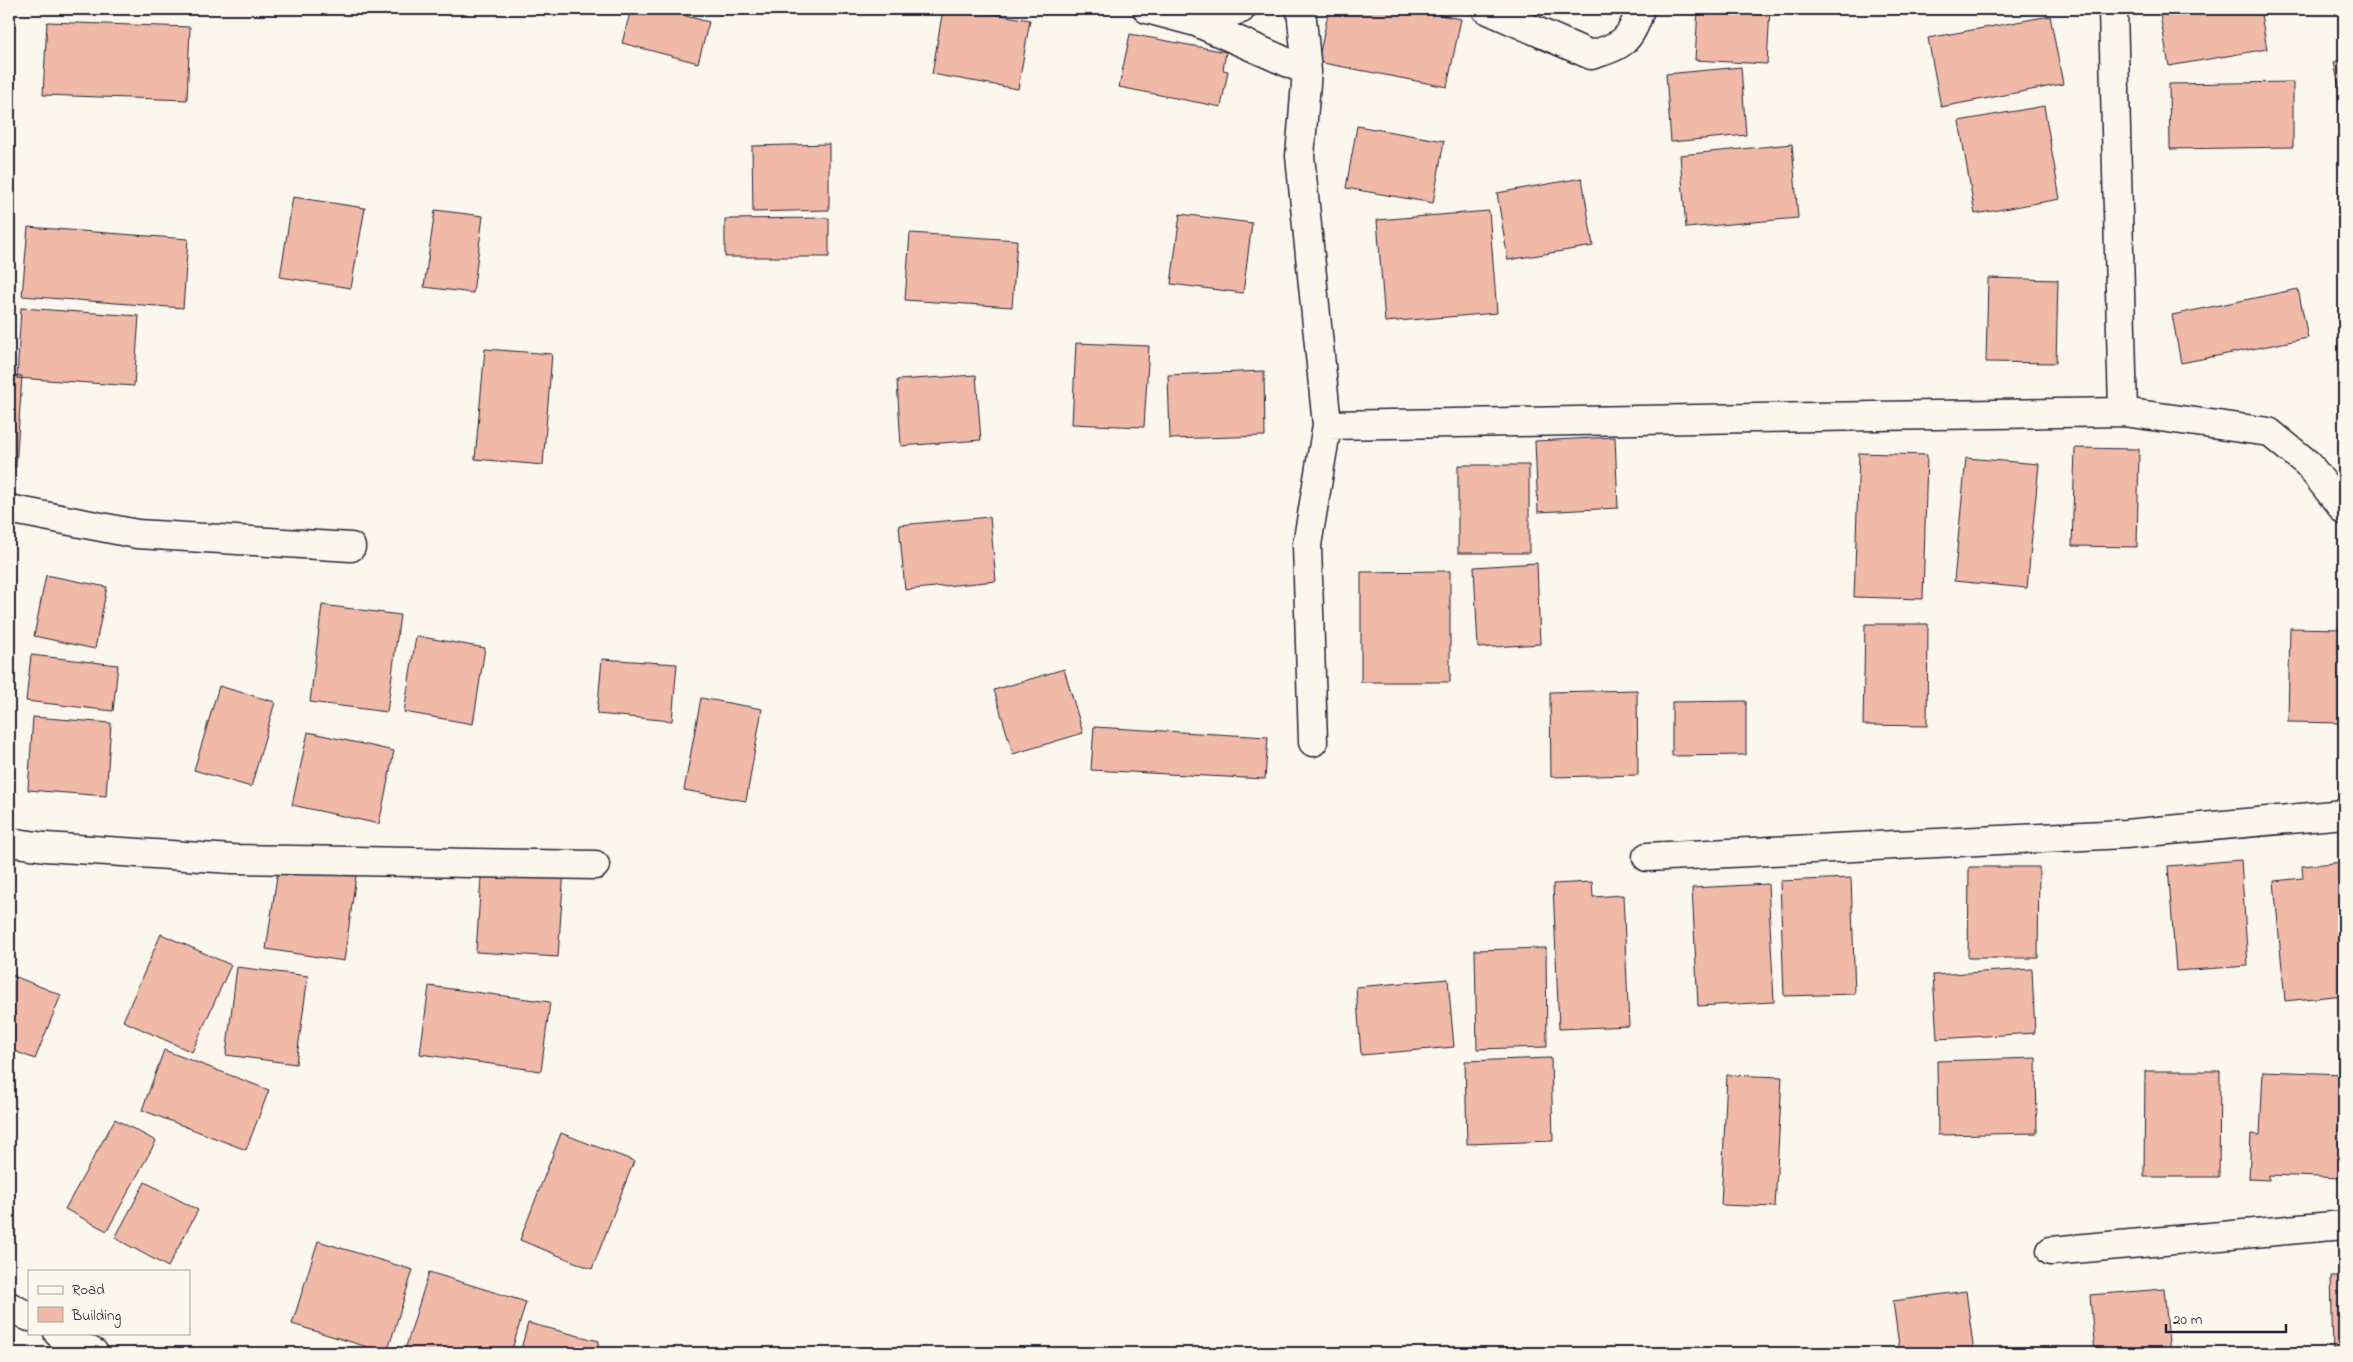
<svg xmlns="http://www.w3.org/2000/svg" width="2353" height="1362" font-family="'Indie Flower',sans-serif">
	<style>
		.building { fill: #f1b9a7; stroke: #22223b }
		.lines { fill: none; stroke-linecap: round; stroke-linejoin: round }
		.minor-casing { stroke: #22223b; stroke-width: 31 }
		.minor { stroke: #fbf7ec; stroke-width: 28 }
	</style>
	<rect width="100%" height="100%" fill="#fbf7ec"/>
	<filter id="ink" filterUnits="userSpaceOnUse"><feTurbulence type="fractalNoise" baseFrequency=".02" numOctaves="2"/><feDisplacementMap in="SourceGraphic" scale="10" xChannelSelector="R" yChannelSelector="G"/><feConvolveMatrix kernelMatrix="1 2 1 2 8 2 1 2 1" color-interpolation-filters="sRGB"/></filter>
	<g filter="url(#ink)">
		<path class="building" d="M 631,9 L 688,9 L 686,16 L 709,22 L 698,63 L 622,43 Z
			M 943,9 L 963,9 L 1030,20 L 1018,89 L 932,74 Z
			M 1329,9 L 1410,9 L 1461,19 L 1447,87 L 1318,62 Z
			M 1698,9 L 1770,9 L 1767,64 L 1695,60 Z
			M 2159,9 L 2260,9 L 2267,49 L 2169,66 Z
			M 2050,16 L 2063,84 L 1941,107 L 1928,38 Z
			M 47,22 L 190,27 L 187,100 L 43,95 Z
			M 1130,34 L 1226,52 L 1223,70 L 1228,71 L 1221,107 L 1119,87 Z
			M 2344,59 L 2344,112 L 2334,62 Z
			M 1741,67 L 1746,135 L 1671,142 L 1666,74 Z
			M 2293,82 L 2293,147 L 2170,149 L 2169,84 Z
			M 2044,106 L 2060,199 L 1975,214 L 1959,121 Z
			M 1357,126 L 1444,141 L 1433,203 L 1346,188 Z
			M 829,144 L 829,210 L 753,212 L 752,146 Z
			M 1792,144 L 1798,218 L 1686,228 L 1680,155 Z
			M 1582,178 L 1593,246 L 1508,260 L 1497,193 Z
			M 293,197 L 365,208 L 351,288 L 280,277 Z
			M 435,210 L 483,216 L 473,293 L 424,287 Z
			M 1489,211 L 1497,313 L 1385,322 L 1377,220 Z
			M 1180,214 L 1252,223 L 1243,293 L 1171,284 Z
			M 829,218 L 829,257 L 725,257 L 725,219 Z
			M 28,227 L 188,239 L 183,308 L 22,296 Z
			M 910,233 L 1017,240 L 1012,307 L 905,300 Z
			M 1988,278 L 2058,280 L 2056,363 L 1986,362 Z
			M 2298,289 L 2308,338 L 2181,363 L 2172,315 Z
			M 21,308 L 139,316 L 134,386 L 17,378 Z
			M 1076,343 L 1149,346 L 1144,427 L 1072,424 Z
			M 485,349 L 552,354 L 543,465 L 475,459 Z
			M 1264,371 L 1265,436 L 1170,439 L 1168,375 Z
			M 9,375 L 22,376 L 16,467 L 9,467 Z
			M 976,375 L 981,440 L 901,446 L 897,380 Z
			M 1615,437 L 1618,508 L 1538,512 L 1535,441 Z
			M 2075,448 L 2139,449 L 2137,547 L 2072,546 Z
			M 1859,453 L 1927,455 L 1923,599 L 1854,597 Z
			M 1966,458 L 2039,464 L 2027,588 L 1954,581 Z
			M 1458,465 L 1529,465 L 1529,553 L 1458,553 Z
			M 990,517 L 996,581 L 905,590 L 899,525 Z
			M 1537,563 L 1540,644 L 1478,648 L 1474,567 Z
			M 1450,571 L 1450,682 L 1361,682 L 1361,572 Z
			M 46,575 L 107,587 L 95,649 L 34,636 Z
			M 322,605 L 400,615 L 387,712 L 310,702 Z
			M 1865,624 L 1928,624 L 1927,726 L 1863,725 Z
			M 2290,628 L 2344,629 L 2344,723 L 2288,722 Z
			M 416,636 L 485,648 L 473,724 L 404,712 Z
			M 31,655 L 118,665 L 113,711 L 26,701 Z
			M 602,659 L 677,664 L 672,721 L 597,714 Z
			M 1064,669 L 1083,733 L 1013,754 L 994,690 Z
			M 219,686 L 275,702 L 251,787 L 194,770 Z
			M 1637,690 L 1638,775 L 1551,777 L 1550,692 Z
			M 701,698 L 762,709 L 746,801 L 684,790 Z
			M 1746,701 L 1746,755 L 1672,756 L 1672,702 Z
			M 33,717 L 111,723 L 106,796 L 28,790 Z
			M 1094,727 L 1268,737 L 1265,779 L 1091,770 Z
			M 308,732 L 394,751 L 379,824 L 292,805 Z
			M 2241,860 L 2248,966 L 2176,971 L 2168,866 Z
			M 2344,862 L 2344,995 L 2285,1001 L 2274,881 L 2303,878 L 2302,866 Z
			M 279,863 L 356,876 L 344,961 L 266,949 Z
			M 482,864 L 564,869 L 558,957 L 476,952 Z
			M 1969,867 L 2039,867 L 2038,958 L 1968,958 Z
			M 1851,878 L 1855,994 L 1784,996 L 1780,881 Z
			M 1592,882 L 1593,897 L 1623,895 L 1629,1026 L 1559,1029 L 1553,884 Z
			M 1768,884 L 1774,1002 L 1698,1006 L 1692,888 Z
			M 161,934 L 231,965 L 192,1052 L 123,1021 Z
			M 1546,948 L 1547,1047 L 1477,1049 L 1475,950 Z
			M 237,967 L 308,976 L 296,1064 L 226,1055 Z
			M 2032,969 L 2035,1033 L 1937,1039 L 1933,975 Z
			M 9,974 L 61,995 L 35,1059 L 9,1049 Z
			M 1448,979 L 1454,1047 L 1361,1055 L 1356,987 Z
			M 429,986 L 550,1002 L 541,1071 L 420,1054 Z
			M 164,1050 L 269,1090 L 246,1150 L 142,1110 Z
			M 1551,1058 L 1553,1141 L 1467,1144 L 1465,1061 Z
			M 2036,1058 L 2037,1133 L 1938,1135 L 1937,1061 Z
			M 2145,1071 L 2220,1071 L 2219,1177 L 2144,1177 Z
			M 2263,1071 L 2344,1074 L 2343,1178 L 2269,1175 L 2269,1180 L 2249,1179 L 2251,1134 L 2260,1135 Z
			M 1727,1075 L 1782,1077 L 1775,1207 L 1721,1205 Z
			M 115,1119 L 156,1141 L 107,1231 L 65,1209 Z
			M 561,1133 L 634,1161 L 592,1269 L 520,1240 Z
			M 145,1182 L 198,1210 L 168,1267 L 115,1238 Z
			M 318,1241 L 413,1270 L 387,1353 L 292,1324 Z
			M 429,1272 L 526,1302 L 511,1353 L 404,1353 Z
			M 2331,1276 L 2344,1276 L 2344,1353 L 2333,1353 Z
			M 2164,1289 L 2170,1353 L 2095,1353 L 2090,1295 Z
			M 1966,1291 L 1974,1353 L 1900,1353 L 1893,1301 Z
			M 528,1323 L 599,1341 L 596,1353 L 520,1353 Z"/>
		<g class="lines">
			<g class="minor-casing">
				<path id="minor" d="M 1147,9 L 1196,22 L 1307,71
					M 1301,9 L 1307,71 L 1300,156 L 1327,425 L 1307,545 L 1313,742
					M 1486,9 L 1591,55 C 1622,46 1631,41 1640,9
					M 2113,9 L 2123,412
					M 1196,22 L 1241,9
					M 1327,425 L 2123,412 L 2269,432 L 2308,464 L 2344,510
					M 9,509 L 137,534 L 351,547
					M 9,842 L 45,847 L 232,859 L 595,865
					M 1647,857 L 2125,834 L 2344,814
					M 2051,1251 L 2344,1225
					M 9,1306 L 29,1317
					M 58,1333 L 94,1353"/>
			</g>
			<use href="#minor" class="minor"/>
		</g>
	</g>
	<rect width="2353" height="1362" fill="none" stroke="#fbf7ec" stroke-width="30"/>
	<rect x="15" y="15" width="2323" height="1332" fill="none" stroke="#22223b" stroke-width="2" filter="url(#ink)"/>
	<rect x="28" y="1270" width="162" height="65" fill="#fbf7ec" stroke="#a4a2a5"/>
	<rect x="38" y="1286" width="25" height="8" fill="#fbf7ec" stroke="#a4a2a5"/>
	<text x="72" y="1294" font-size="15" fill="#22223b">Road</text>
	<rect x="38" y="1307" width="25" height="15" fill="#f1b9a7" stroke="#a4a2a5"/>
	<text x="72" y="1320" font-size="15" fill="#22223b">Building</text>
	<path d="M2166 1324v8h120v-8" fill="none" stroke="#22223b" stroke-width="2.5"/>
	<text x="2173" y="1324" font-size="15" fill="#22223b" stroke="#fbf7ec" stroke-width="4" paint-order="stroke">20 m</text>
</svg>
